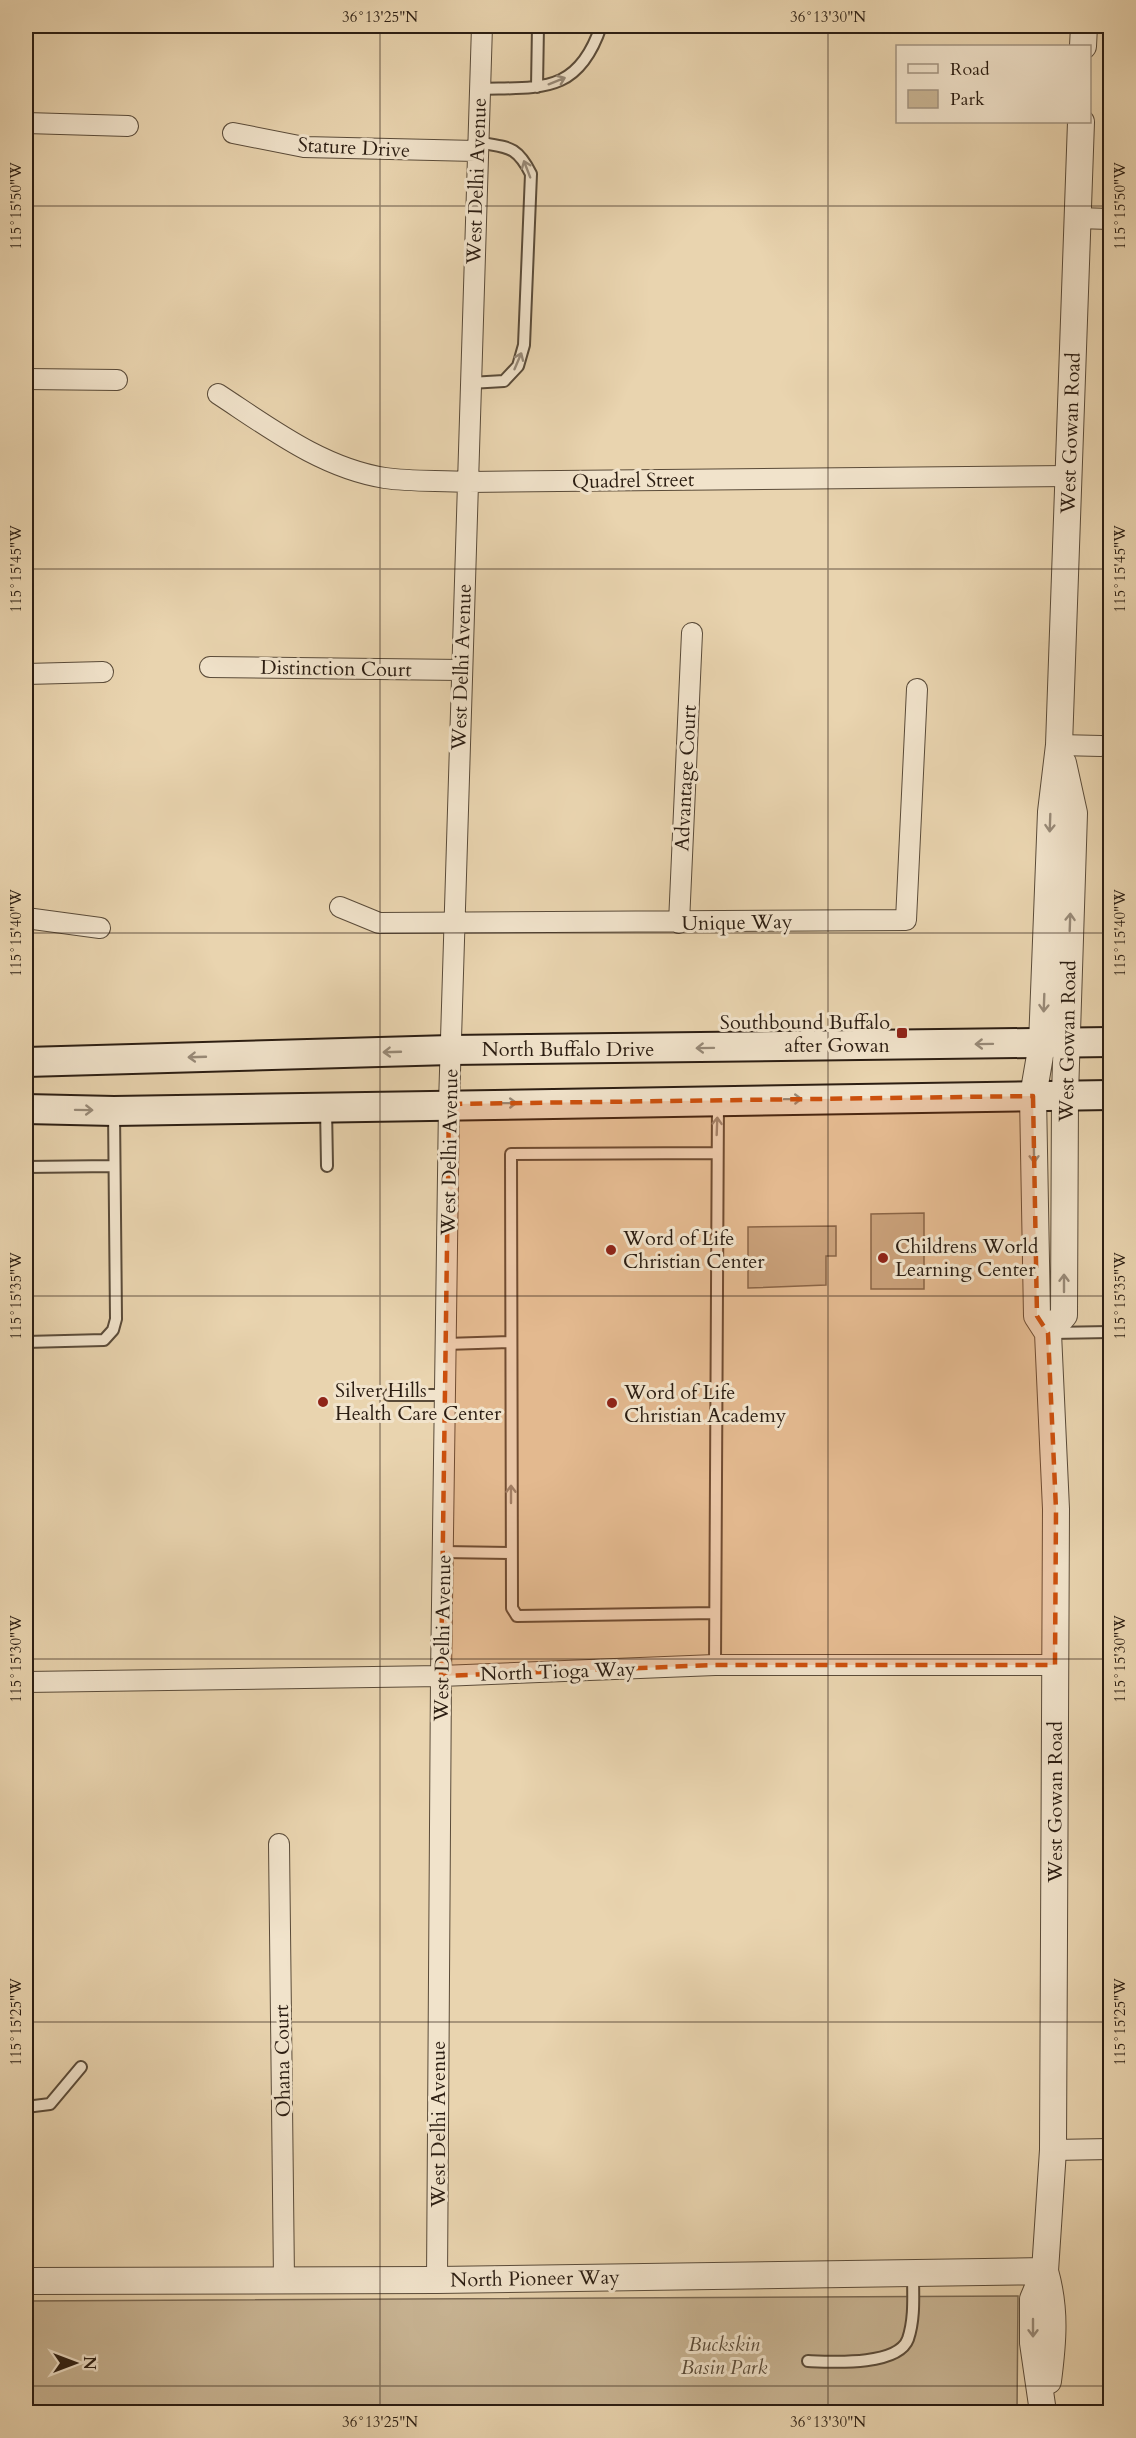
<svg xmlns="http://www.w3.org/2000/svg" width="1136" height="2438" font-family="Cardo,serif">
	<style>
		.green { fill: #c9b594; stroke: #7a6953; stroke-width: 1.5 }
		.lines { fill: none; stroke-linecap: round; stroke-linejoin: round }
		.stream { stroke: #766650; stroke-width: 6 }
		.service-casing { stroke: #5a4b39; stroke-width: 14 }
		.minor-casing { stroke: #5a4b39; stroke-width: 22 }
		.tertiary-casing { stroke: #5a4b39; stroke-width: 28 }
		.secondary-casing { stroke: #2b1d12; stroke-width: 32 }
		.service { stroke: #f1e3cb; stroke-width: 10 }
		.minor { stroke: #f1e3cb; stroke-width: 20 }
		.tertiary { stroke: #f1e3cb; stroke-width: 26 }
		.secondary { stroke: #f1e3cb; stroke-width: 28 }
		.oneway { stroke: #988a78 }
		.marked { fill: #cc500d; fill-opacity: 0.2; stroke: #cc500d; stroke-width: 4.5; stroke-dasharray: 12 8; stroke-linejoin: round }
		.ticks { fill: none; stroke: #2b1d12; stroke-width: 1.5; stroke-opacity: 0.45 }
		.poi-dot { fill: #8f2418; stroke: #f1e3cb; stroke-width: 2 }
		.labels { text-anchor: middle; stroke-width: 6; stroke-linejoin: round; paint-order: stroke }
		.street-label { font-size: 20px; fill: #2b1d12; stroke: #f1e3cb }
		.poi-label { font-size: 20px; fill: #2b1d12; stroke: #f1e3cb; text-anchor: start }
		.park-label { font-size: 20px; font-style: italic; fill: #5a4b39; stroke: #f1e3cb }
		.neatline { fill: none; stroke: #2b1d12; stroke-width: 2 }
		.ticks-label { font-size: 15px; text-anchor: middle; fill: #2b1d12 }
	</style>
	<rect width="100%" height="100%" fill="#e9d4af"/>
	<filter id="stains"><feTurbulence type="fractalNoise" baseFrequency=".00333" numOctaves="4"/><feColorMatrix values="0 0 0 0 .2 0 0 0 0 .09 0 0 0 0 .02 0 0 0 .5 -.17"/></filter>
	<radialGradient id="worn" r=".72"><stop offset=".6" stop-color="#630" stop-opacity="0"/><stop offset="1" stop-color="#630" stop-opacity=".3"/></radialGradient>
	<path class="green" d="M 924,1213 L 924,1289 L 871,1289 L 871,1214 Z
		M 836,1226 L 836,1256 L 826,1256 L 826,1285 L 748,1288 L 748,1227 Z
		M 1018,2296 L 1017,2412 L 26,2412 L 26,2301 Z"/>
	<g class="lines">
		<path class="stream" d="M 1004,2412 L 1007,2409"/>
		<g class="service-casing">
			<path id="service" d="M 537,87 L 538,26
				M 479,89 C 540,87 578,95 601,26
				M 470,383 L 504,381 L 518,366 L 524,345 L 531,174 C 516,144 507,148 477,142
				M 326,1107 L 327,1166
				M 26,1167 L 114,1166
				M 1051,1333 L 1110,1332
				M 26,1342 L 104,1340 L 113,1330 L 116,1319 L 114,1111
				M 445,1344 L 510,1342
				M 389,1395 L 445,1395
				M 443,1552 L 510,1553
				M 715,1613 L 517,1616 L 512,1608 L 511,1154 L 716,1153
				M 715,1665 L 718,1101
				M 26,2107 L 50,2104 L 81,2067
				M 808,2361 C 833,2362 898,2366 908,2339 C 915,2318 913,2295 913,2274"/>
		</g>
		<g class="minor-casing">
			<path id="minor" d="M 26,123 L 128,126
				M 233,133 L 304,147 L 476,151
				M 1077,218 L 1110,219
				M 26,379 L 117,380
				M 218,394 C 270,428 322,468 385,478 C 412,482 441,480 468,482 L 1069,476
				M 210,667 L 461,670
				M 26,674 L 103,672
				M 1059,745 L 1101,746
				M 340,907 L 379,923 L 906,920 L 917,689
				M 26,918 L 100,928
				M 679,923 L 692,633
				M 26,1682 L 441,1676 L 715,1665 L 1055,1665
				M 279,1844 L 284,2279
				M 1053,2150 L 1110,2149
				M 437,2280 L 441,1676 L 449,1104 L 482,26"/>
		</g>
		<g class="tertiary-casing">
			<path id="tertiary" d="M 1083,46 L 1084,26
				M 1048,1333 L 1064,1315 L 1065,1095 L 1074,813 L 1063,763
				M 1045,2271 C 1056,2310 1053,2342 1048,2381
				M 26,2281 L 437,2280 L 1045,2271
				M 1043,2412 L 1033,2343 L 1033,2299 L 1045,2271 L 1053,2150 L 1056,1509 L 1048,1333 L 1037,1316 L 1033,1096 L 1042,1044 L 1051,812 L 1059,745 L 1081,122"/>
		</g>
		<g class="secondary-casing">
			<path id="secondary" d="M 26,1062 L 451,1050 L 1110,1042
				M 26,1109 L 114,1111 L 1110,1095"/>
		</g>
		<use href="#service" class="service"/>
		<use href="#minor" class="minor"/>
		<use href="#tertiary" class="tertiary"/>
		<use href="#secondary" class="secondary"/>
	</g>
	<defs><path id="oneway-shaft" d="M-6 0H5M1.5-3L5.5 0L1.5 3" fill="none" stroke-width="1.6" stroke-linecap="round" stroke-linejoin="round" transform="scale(1.5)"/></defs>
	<g class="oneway">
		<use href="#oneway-shaft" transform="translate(557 81) rotate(-22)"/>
		<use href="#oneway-shaft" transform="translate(527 169) rotate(-111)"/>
		<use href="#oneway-shaft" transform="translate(518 361) rotate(-67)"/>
		<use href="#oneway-shaft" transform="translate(1050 823) rotate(92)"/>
		<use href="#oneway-shaft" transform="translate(1070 922) rotate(-88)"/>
		<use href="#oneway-shaft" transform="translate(1044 1003) rotate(92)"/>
		<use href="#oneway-shaft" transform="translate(984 1044) rotate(179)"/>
		<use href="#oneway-shaft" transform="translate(705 1048) rotate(179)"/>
		<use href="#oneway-shaft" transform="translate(392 1052) rotate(178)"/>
		<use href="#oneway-shaft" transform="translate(197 1057) rotate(178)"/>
		<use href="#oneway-shaft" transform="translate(793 1099) rotate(-1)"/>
		<use href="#oneway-shaft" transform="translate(508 1103) rotate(-1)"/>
		<use href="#oneway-shaft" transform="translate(84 1110) rotate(1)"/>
		<use href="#oneway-shaft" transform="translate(717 1126) rotate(-88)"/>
		<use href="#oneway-shaft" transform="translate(1034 1154) rotate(89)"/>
		<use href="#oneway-shaft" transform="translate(1064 1283) rotate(-90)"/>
		<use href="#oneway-shaft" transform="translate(511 1494) rotate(-90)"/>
		<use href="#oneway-shaft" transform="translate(1033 2328) rotate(90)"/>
	</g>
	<path class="marked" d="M 1033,1096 L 1037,1316 L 1048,1333 L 1056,1509 L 1055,1665 L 715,1665 L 441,1676 L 449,1104 Z"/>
	<path class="ticks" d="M 380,26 L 380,2412M 828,26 L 828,2412M 26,206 L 1110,206M 26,569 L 1110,569M 26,933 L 1110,933M 26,1296 L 1110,1296M 26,1659 L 1110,1659M 26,2022 L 1110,2022M 26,2386 L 1110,2386"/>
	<g class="poi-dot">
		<rect x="896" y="1027" width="12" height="12" rx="3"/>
		<circle cx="611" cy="1250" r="6"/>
		<circle cx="883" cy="1258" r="6"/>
		<circle cx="323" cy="1402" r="6"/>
		<circle cx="612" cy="1403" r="6"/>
	</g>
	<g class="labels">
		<g class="street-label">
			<text transform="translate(354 147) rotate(3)" y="7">Stature Drive</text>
			<text transform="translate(476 181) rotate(-88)" y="7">West Delhi Avenue</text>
			<text transform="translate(1070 433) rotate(-88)" y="7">West Gowan Road</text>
			<text transform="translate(633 480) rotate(-1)" y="7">Quadrel Street</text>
			<text transform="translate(461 667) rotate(-88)" y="7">West Delhi Avenue</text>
			<text transform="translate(336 668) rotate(1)" y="7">Distinction Court</text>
			<text transform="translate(685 778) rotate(-87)" y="7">Advantage Court</text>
			<text transform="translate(737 922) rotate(-1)" y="7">Unique Way</text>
			<text transform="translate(1067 1041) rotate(-89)" y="7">West Gowan Road</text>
			<text x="568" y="1056">North Buffalo Drive</text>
			<text transform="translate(449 1152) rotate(-89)" y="7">West Delhi Avenue</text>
			<text transform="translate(442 1638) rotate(-89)" y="7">West Delhi Avenue</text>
			<text transform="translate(558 1671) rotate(-2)" y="7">North Tioga Way</text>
			<text transform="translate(1055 1802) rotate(-90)" y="7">West Gowan Road</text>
			<text transform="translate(282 2061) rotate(-91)" y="7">Ohana Court</text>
			<text transform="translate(438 2124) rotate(-90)" y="7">West Delhi Avenue</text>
			<text transform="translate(535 2278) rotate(-1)" y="7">North Pioneer Way</text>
		</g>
		<g class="poi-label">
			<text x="890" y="1029" text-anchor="end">Southbound Buffalo<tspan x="890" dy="23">after Gowan</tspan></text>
			<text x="623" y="1245">Word of Life<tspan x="623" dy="23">Christian Center</tspan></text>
			<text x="895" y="1253">Childrens World<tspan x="895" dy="23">Learning Center</tspan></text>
			<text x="335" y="1397">Silver Hills<tspan x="335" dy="23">Health Care Center</tspan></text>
			<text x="624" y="1399">Word of Life<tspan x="624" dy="23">Christian Academy</tspan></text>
		</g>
		<g class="park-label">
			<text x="724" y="2351">Buckskin<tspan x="724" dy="23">Basin Park</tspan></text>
		</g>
	</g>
	<rect width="1136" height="2438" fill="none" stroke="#e9d4af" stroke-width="66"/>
	<rect x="896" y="45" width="195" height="78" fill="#f1e3cb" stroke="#a29481" stroke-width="1.5"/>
	<rect x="908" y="64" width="30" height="9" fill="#f1e3cb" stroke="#a29481" stroke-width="1.5"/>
	<text x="950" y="75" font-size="18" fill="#2b1d12">Road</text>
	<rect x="908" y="90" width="30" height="18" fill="#c9b594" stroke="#a29481" stroke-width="1.5"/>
	<text x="950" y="105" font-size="18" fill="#2b1d12">Park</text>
	<g transform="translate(75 2363) rotate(90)" stroke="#f1e3cb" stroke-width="4.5" paint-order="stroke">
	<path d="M0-4.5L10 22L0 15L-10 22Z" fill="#2b1d12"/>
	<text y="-9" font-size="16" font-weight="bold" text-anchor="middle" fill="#2b1d12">N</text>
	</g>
	<rect x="33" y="33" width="1070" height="2372" class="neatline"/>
	<g class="ticks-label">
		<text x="380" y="22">36°13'25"N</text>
		<text x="828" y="22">36°13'30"N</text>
		<text transform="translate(1120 206) rotate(-90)" y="5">115°15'50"W</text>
		<text transform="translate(16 206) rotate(-90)" y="5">115°15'50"W</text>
		<text transform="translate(16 569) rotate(-90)" y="5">115°15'45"W</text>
		<text transform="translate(1120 569) rotate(-90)" y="5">115°15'45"W</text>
		<text transform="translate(1120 933) rotate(-90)" y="5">115°15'40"W</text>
		<text transform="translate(16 933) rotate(-90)" y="5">115°15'40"W</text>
		<text transform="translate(1120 1296) rotate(-90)" y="5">115°15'35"W</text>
		<text transform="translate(16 1296) rotate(-90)" y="5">115°15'35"W</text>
		<text transform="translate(1120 1659) rotate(-90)" y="5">115°15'30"W</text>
		<text transform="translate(16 1659) rotate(-90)" y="5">115°15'30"W</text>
		<text transform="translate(16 2022) rotate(-90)" y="5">115°15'25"W</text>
		<text transform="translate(1120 2022) rotate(-90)" y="5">115°15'25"W</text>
		<text x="380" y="2427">36°13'25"N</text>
		<text x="828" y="2427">36°13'30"N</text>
	</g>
	<rect width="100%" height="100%" filter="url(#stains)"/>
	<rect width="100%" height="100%" fill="url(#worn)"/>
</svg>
